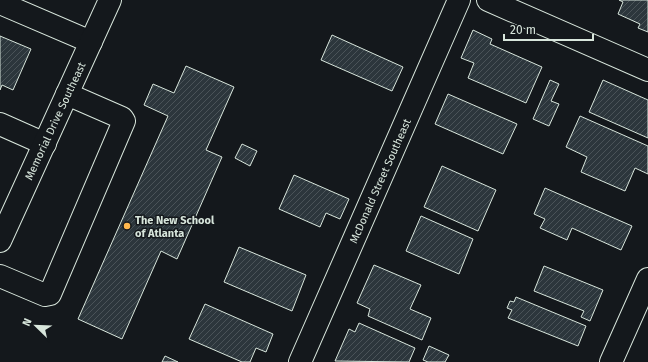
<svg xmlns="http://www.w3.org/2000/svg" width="648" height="362" font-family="'Fira Sans',sans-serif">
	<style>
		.building { fill: url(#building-hatch); stroke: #d8e6dc }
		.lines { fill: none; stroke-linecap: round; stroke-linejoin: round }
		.minor-casing { stroke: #d8e6dc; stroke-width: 24 }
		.major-casing { stroke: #d8e6dc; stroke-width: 24 }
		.minor { stroke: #14181c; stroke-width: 22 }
		.major { stroke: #14181c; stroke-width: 22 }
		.poi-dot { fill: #ffb74d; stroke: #14181c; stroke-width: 1.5 }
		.labels { text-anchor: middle; stroke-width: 3; stroke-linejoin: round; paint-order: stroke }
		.street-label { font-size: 11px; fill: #d8e6dc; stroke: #14181c }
		.poi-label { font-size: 11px; font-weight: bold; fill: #d8e6dc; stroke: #14181c; text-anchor: start }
	</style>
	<defs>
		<pattern id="building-hatch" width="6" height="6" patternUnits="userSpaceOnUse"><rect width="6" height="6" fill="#2c363c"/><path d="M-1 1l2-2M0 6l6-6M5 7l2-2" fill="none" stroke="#4a5358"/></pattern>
	</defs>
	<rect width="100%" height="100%" fill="#14181c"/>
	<path class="building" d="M 619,0 L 648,0 L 648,32 L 638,28 L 640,24 L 618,14 L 623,2 Z
		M 473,30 L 492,39 L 490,44 L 542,67 L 526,103 L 468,78 L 474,63 L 461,58 Z
		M 332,35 L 403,67 L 392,91 L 321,60 Z
		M 0,36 L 31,49 L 13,90 L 2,85 L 0,90 Z
		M 186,66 L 234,87 L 206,150 L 222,157 L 177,259 L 161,251 L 122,339 L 78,319 L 168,116 L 144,105 L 153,84 L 174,93 Z
		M 550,80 L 559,84 L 551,101 L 559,104 L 549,126 L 533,119 Z
		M 603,80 L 648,100 L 648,138 L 589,112 Z
		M 448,94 L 517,124 L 503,154 L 435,124 Z
		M 580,116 L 648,146 L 648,174 L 635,168 L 625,191 L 581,172 L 587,157 L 566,147 Z
		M 242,144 L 257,151 L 250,166 L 235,158 Z
		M 442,166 L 496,190 L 478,231 L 424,207 Z
		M 294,175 L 349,199 L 340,219 L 326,213 L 320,227 L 279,209 Z
		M 545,188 L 632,226 L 621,250 L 572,228 L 567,240 L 540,228 L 545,219 L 534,214 Z
		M 421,216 L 473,239 L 459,274 L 406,251 Z
		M 239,247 L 306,275 L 292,311 L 224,282 Z
		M 374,265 L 421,285 L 410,309 L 431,318 L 422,340 L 368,316 L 370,309 L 357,303 Z
		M 544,266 L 603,290 L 590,321 L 581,317 L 584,311 L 534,291 Z
		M 516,297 L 586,326 L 578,346 L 508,318 L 512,310 L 507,308 L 510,301 L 514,302 Z
		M 205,304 L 273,334 L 266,352 L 256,348 L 250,362 L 242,362 L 189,339 Z
		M 359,323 L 415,348 L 409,362 L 335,361 L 349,329 L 355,332 Z
		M 429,346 L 449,355 L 445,362 L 428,362 L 423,360 Z
		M 165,356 L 178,362 L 162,362 Z"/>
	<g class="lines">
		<g class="minor-casing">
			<path id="minor" d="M 488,0 L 648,70
				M 0,3 L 91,42
				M 0,124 L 45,144
				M 0,276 L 45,295 L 50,294 L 124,121 L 122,118 L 67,94
				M 300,362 L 459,0
				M 611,362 L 648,279"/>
		</g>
		<g class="major-casing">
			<path id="major" d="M 0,241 L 110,0"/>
		</g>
		<use href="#minor" class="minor"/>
		<use href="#major" class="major"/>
	</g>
	<circle class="poi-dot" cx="127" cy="226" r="4"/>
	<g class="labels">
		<g class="street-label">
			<text transform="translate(55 121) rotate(-65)" y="4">Memorial Drive Southeast</text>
			<text transform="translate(380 181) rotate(-66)" y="4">McDonald Street Southeast</text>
		</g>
		<g class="poi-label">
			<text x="135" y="224">The New School<tspan x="135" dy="13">of Atlanta</tspan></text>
		</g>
	</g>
	<g transform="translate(36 326) rotate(293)" stroke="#14181c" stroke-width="3" paint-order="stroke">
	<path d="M0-3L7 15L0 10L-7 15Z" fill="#d8e6dc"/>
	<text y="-6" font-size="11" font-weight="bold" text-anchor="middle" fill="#d8e6dc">N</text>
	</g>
	<path d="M504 34v6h89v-6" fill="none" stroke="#d8e6dc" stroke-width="2"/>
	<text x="510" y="34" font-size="12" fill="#d8e6dc" stroke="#14181c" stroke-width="3" paint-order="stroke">20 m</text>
</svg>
